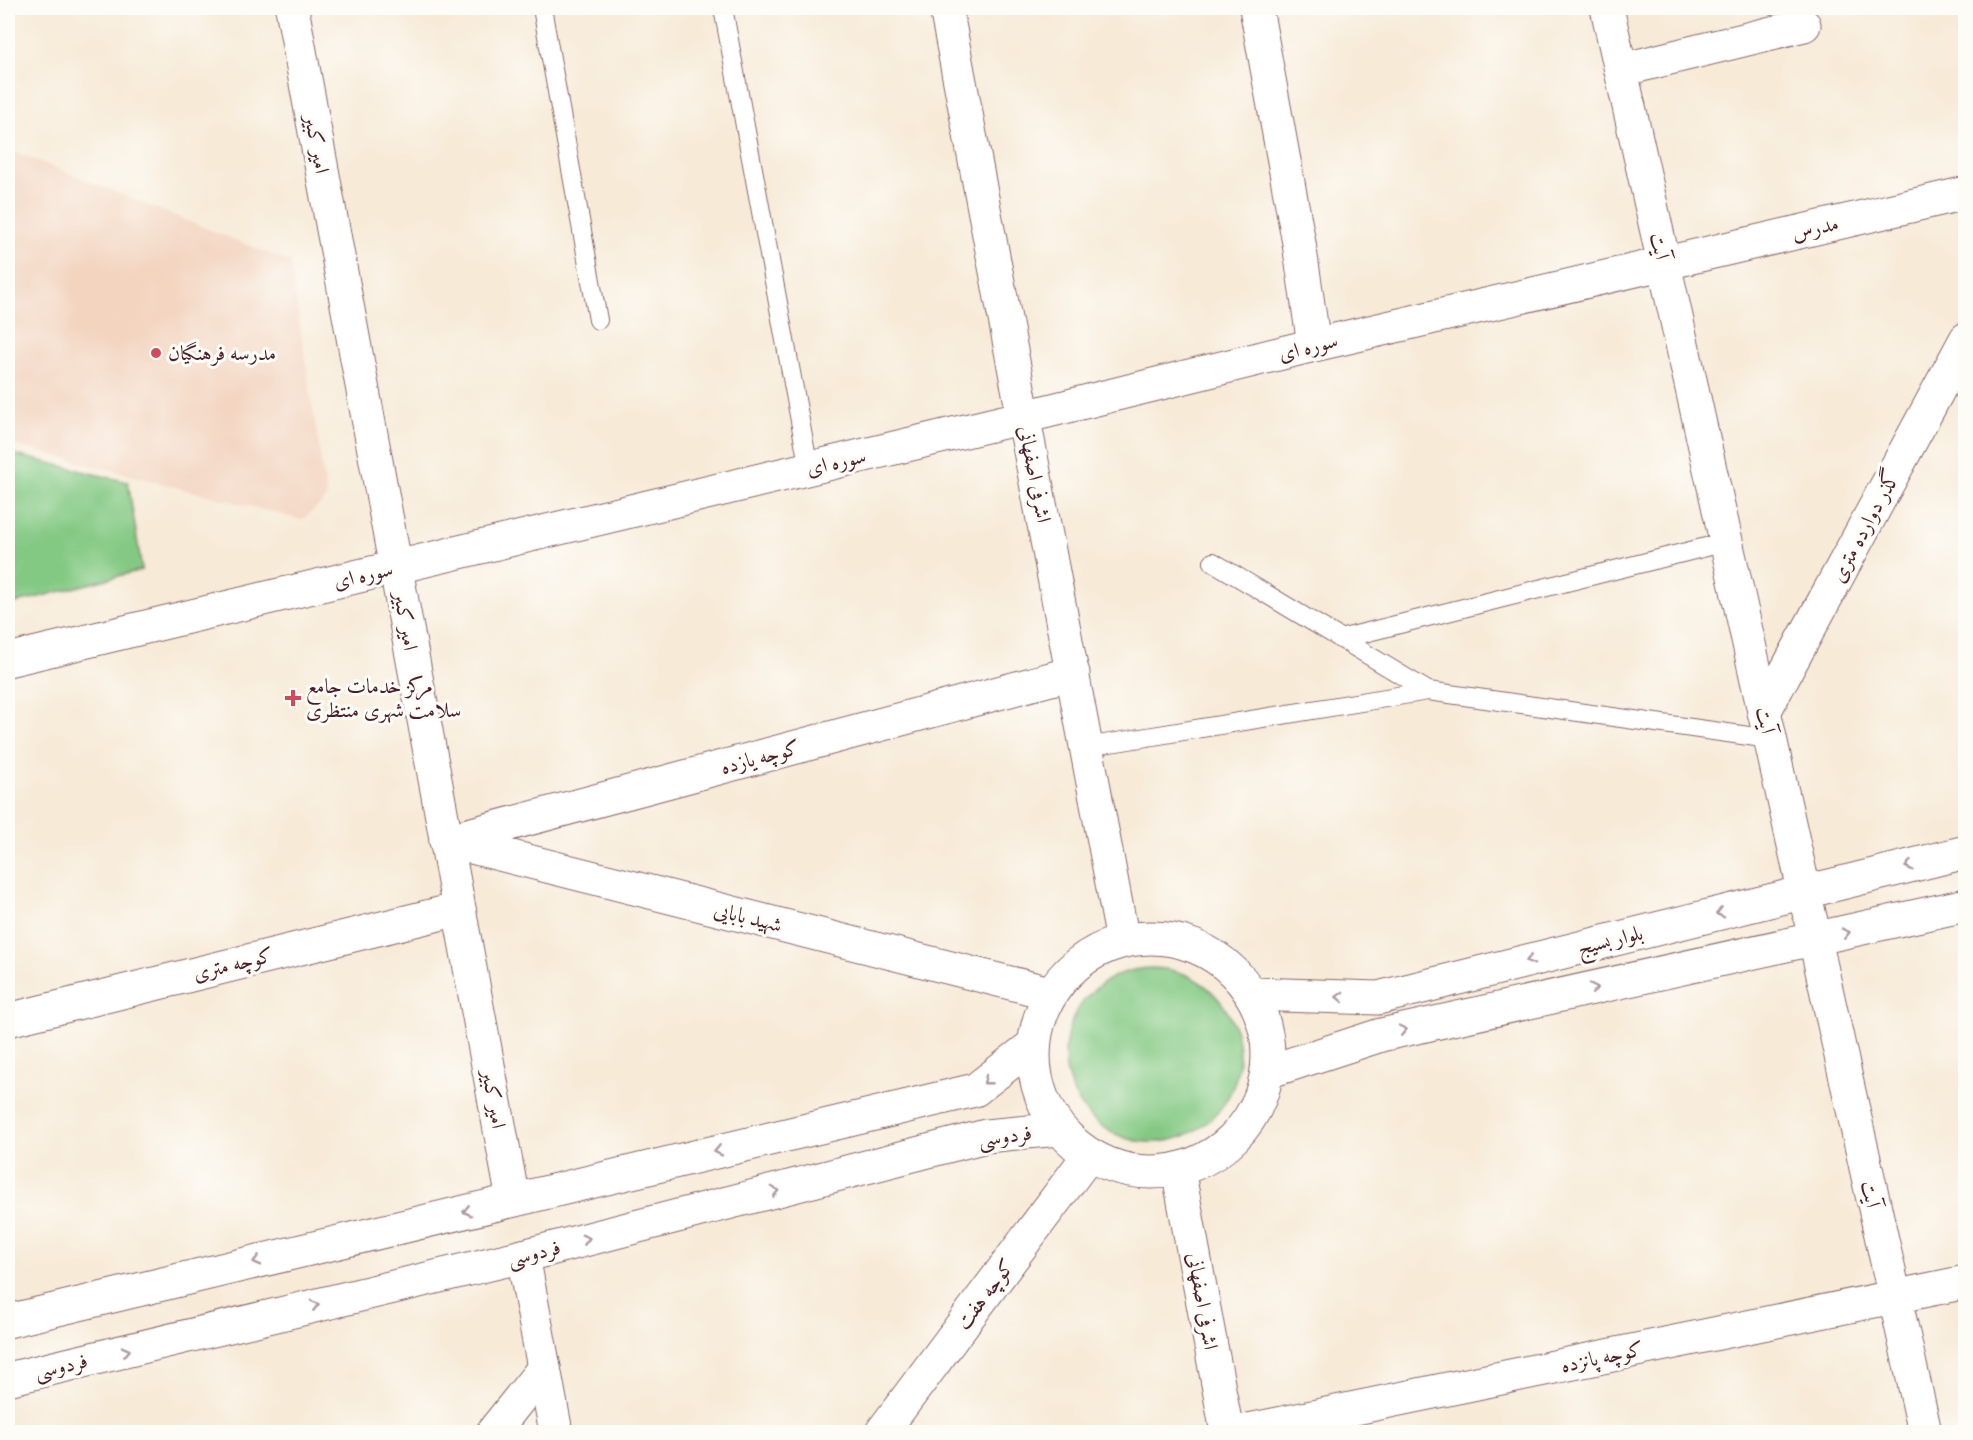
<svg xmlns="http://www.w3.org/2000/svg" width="1973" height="1440" font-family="'IM FELL French Canon',Amiri,serif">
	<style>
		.built { fill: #f3d4bf }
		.green { fill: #83c983; stroke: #667457; stroke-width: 1.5 }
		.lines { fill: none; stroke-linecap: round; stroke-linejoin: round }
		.service-casing { stroke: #876667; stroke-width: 20 }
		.minor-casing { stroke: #876667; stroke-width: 35 }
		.tertiary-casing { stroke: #876667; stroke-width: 35 }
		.primary-casing { stroke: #876667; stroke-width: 35 }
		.service { stroke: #fff; stroke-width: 18 }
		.minor { stroke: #fff; stroke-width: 33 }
		.tertiary { stroke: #fff; stroke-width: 33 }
		.primary { stroke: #fff; stroke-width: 33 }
		.oneway { stroke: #ae9aa0 }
		.poi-dot { fill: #d1495b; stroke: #fdfcf7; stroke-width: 2 }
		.labels { text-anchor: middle; stroke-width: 6; stroke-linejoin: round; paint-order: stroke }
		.street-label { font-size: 21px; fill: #4a1f2b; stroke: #fdfcf7 }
		.poi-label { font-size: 21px; fill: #4a1f2b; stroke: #fdfcf7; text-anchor: start }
	</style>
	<rect width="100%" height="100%" fill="#fdfcf7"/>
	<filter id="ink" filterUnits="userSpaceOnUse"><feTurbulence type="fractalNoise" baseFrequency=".0167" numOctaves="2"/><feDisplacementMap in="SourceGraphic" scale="12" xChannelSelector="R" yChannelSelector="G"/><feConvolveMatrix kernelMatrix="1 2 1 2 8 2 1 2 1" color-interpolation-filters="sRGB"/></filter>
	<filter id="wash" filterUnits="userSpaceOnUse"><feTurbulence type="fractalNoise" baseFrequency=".008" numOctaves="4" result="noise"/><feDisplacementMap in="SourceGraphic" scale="24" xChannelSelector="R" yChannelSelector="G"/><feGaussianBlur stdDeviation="1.35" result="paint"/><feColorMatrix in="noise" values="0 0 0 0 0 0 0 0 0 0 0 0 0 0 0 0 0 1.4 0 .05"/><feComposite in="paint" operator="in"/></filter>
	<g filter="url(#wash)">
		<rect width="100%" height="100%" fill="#f7ead7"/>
		<path class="built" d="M 8,149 L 290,262 L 327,498 L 302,520 L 8,443 Z"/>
		<path class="green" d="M 8,453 L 128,482 L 142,570 L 8,605 Z
			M1065 1055a87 87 0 1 1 174 0a87 87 0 1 1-174 0Z"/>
	</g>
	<g filter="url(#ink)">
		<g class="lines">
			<g class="service-casing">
				<path id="service" d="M 542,8 L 598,320
					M 723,8 L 809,469
					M 1213,562 L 1428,691
					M 1340,639 L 1726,542
					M 1086,747 L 1428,691 L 1770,739"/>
			</g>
			<g class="minor-casing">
				<path id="minor" d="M 1256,8 L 1299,243 L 1314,345
					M 1621,70 L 1804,25
					M 1764,712 L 1966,339
					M 446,841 L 1073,673
					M 448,841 L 1050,993
					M 8,1020 L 459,909
					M 493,1432 L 544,1368
					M 882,1432 L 1089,1155
					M 1239,1432 L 1966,1282"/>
			</g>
			<g class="tertiary-casing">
				<path id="tertiary" d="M 292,8 L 513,1200
					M 946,8 L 1123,941
					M 1607,8 L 1925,1432
					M 8,660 L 1024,417 L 1314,345 L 1966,193
					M 1178,1169 L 1227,1432
					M 523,1256 L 556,1432"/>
			</g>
			<g class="primary-casing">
				<path id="primary" d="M1034 1055a117 117 0 1 1 234 0a117 117 0 1 1-234 0Z
					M 1251,994 L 1378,998 L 1966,852
					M 1267,1072 L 1381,1035 L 1966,905
					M 8,1321 L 975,1090 L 1033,1045
					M 8,1379 L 523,1256 L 986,1136 L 1059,1129"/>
			</g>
			<use href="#service" class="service"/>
			<use href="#minor" class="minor"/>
			<use href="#tertiary" class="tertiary"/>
			<use href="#primary" class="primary"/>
		</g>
		<defs><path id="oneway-chevron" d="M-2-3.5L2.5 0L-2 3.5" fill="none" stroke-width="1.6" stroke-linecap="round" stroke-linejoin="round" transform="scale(1.5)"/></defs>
		<g class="oneway">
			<use href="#oneway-chevron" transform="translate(1909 866) rotate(166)"/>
			<use href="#oneway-chevron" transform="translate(1720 913) rotate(166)"/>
			<use href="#oneway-chevron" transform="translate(1846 933) rotate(-13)"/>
			<use href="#oneway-chevron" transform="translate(1530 960) rotate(166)"/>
			<use href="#oneway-chevron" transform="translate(1594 988) rotate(-12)"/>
			<use href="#oneway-chevron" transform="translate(1340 997) rotate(-178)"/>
			<use href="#oneway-chevron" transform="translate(1403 1030) rotate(-12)"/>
			<use href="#oneway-chevron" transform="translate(987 1081) rotate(142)"/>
			<use href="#oneway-chevron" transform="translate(718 1151) rotate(167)"/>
			<use href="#oneway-chevron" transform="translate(775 1191) rotate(-14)"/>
			<use href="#oneway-chevron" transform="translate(467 1211) rotate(167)"/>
			<use href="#oneway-chevron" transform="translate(586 1239) rotate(-14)"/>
			<use href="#oneway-chevron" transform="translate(257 1261) rotate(167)"/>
			<use href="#oneway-chevron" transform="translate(315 1305) rotate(-13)"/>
			<use href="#oneway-chevron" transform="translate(126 1351) rotate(-13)"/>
		</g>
	</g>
	<g class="poi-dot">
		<circle cx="156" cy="353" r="6"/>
		<path d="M290 689h6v6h6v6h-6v6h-6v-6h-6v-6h6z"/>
	</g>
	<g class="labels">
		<g class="street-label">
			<text transform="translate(317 144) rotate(79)" y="7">امیر کبیر</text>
			<text transform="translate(1815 228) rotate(-13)" y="7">مدرس</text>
			<text transform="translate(1660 246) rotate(77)" y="7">آیت</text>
			<text transform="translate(1308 347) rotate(-14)" y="7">سوره ای</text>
			<text transform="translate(836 462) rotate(-13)" y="7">سوره ای</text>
			<text transform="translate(1035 474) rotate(79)" y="7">اشرفی اصفهانی</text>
			<text transform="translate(1865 526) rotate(-62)" y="7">گذر دوارده متری</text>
			<text transform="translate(363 575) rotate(-13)" y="7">سوره ای</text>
			<text transform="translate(406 621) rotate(80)" y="7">امیر کبیر</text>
			<text transform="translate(1766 720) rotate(77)" y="7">آیت</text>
			<text transform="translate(760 757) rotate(-15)" y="7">کوچه یازده</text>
			<text transform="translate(748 917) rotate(14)" y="7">شهید بابایی</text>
			<text transform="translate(1610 940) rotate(-14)" y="7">بلوار بسیج</text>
			<text transform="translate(233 964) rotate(-14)" y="7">کوچه متری</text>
			<text transform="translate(494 1099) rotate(80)" y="7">امیر کبیر</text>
			<text transform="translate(1005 1136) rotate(-8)" y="7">فردوسی</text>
			<text transform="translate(1871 1194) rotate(77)" y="7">آیت</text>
			<text transform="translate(534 1253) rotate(-14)" y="7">فردوسی</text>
			<text transform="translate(985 1294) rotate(-53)" y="7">کوچه هفت</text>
			<text transform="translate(1203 1301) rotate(80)" y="7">اشرفی اصفهانی</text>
			<text transform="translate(1602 1357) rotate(-12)" y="7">کوچه پانزده</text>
			<text transform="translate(61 1366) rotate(-13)" y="7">فردوسی</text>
		</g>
		<g class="poi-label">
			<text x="168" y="360">مدرسه فرهنگیان</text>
			<text x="306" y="693">مرکز خدمات جامع<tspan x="306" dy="24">سلامت شهری منتظری</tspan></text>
		</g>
	</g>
	<rect width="1973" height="1440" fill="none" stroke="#fdfcf7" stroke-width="30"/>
</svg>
